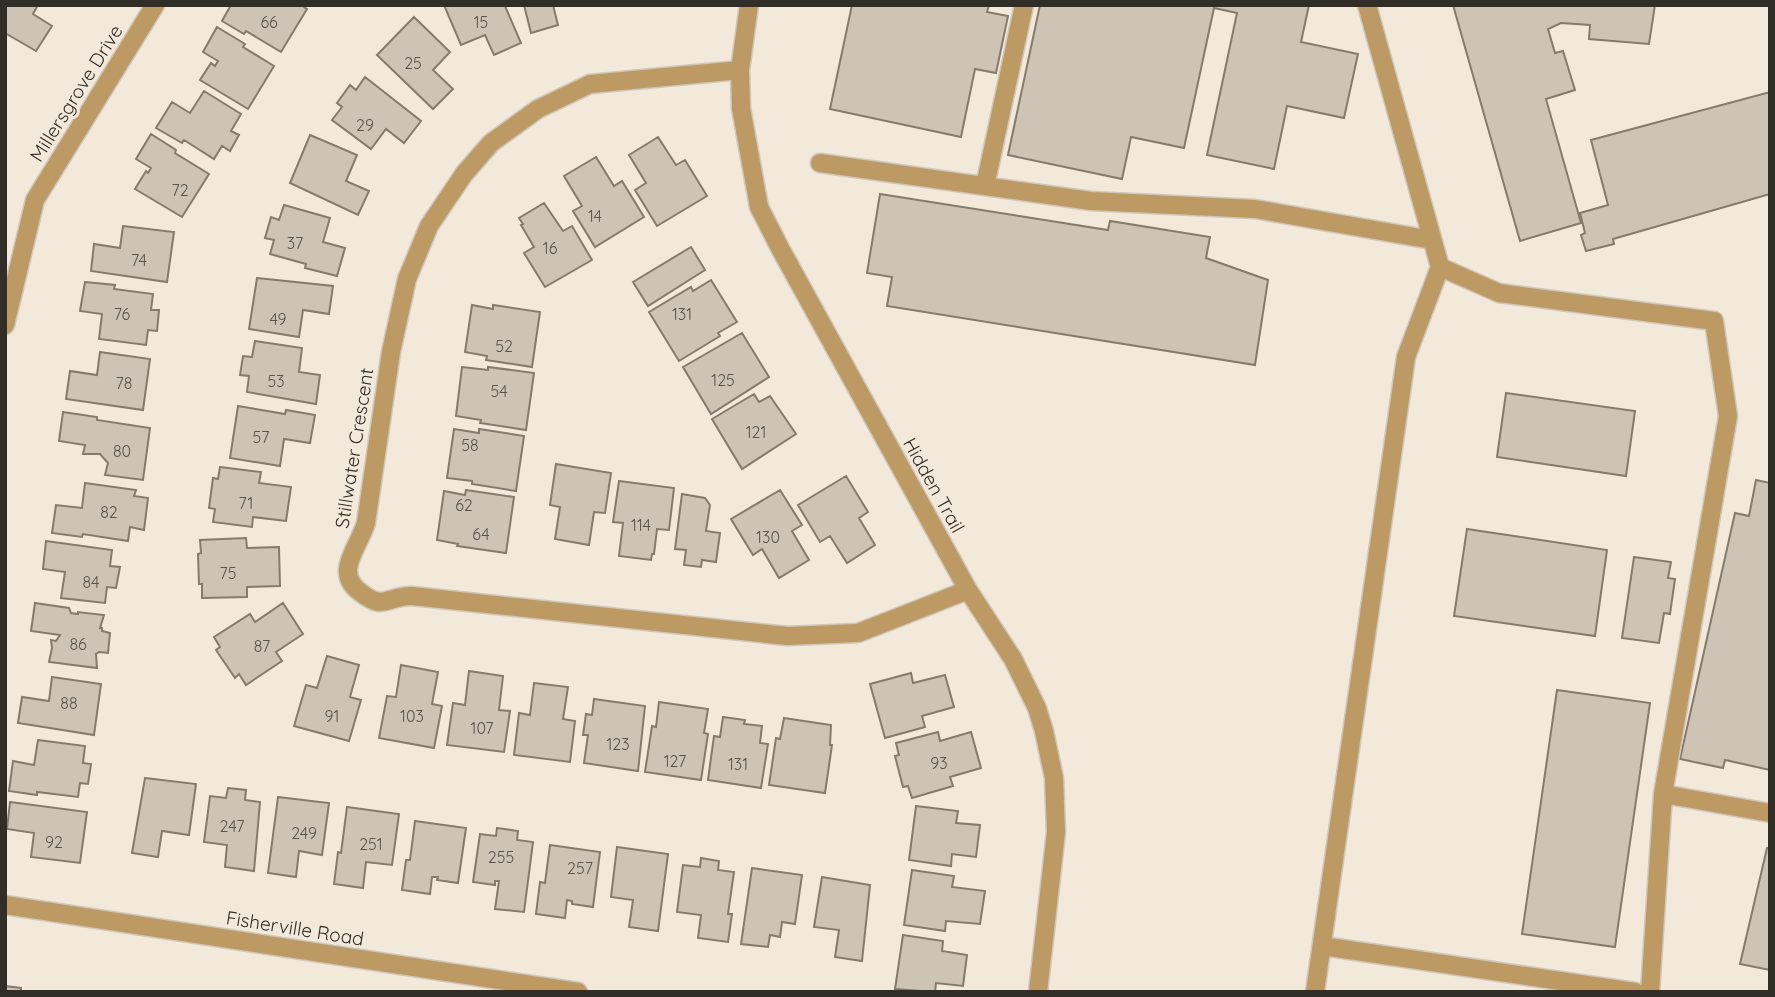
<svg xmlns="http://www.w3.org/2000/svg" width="1775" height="997" font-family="Quicksand,sans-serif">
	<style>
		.building { fill: #cec4b6; stroke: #837b6e; stroke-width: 2 }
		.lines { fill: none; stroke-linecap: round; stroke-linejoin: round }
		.service-casing { stroke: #cfc7ba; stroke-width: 21 }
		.minor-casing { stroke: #cfc7ba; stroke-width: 21 }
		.service { stroke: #bd9a63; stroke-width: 18 }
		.minor { stroke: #bd9a63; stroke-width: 18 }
		.labels { text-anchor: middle; stroke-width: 6; stroke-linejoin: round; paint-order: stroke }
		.number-label { font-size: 16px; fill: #58534b }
		.street-label { font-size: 19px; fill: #312d27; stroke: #f2e9da }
	</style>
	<rect width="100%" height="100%" fill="#f2e9da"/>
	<path class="building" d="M 5,5 L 38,5 L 33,14 L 52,26 L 36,51 L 5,33 Z
		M 231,5 L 301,5 L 307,9 L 281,52 L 246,31 L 244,34 L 222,21 Z
		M 444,5 L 505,6 L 521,43 L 494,55 L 485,35 L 461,45 Z
		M 524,5 L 553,5 L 558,25 L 531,33 Z
		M 852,5 L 989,5 L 987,12 L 1008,16 L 996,73 L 975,69 L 961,137 L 830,109 Z
		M 1040,5 L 1309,5 L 1301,42 L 1358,54 L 1344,118 L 1287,106 L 1274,169 L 1207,155 L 1237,13 L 1214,8 L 1184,148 L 1131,137 L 1122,179 L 1008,155 Z
		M 1453,5 L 1655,5 L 1649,44 L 1589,39 L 1590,25 L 1561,23 L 1548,29 L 1555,53 L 1563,51 L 1575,90 L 1546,99 L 1581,223 L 1520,241 Z
		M 414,17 L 450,52 L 433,70 L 453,89 L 433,109 L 377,55 Z
		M 217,27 L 245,44 L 243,47 L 274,66 L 248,109 L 200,80 L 211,63 L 215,66 L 218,61 L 203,52 Z
		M 365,77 L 421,121 L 404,143 L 386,129 L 371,149 L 332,120 L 342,107 L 337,103 L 350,85 L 356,90 Z
		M 204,91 L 241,114 L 231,131 L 239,135 L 230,151 L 222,146 L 214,159 L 184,140 L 182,143 L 156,128 L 172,102 L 190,113 Z
		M 1770,92 L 1770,194 L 1613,239 L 1614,244 L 1586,251 L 1581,235 L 1585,233 L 1580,213 L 1608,205 L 1591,140 Z
		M 151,134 L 176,150 L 175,153 L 209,174 L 182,217 L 135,189 L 146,171 L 148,173 L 151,168 L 136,159 Z
		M 310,135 L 357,155 L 346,181 L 369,191 L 358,215 L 290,183 Z
		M 658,137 L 676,165 L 685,160 L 707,196 L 657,226 L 635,190 L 646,183 L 629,155 Z
		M 596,157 L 614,186 L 622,181 L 644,217 L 595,247 L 573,211 L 582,206 L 564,176 Z
		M 880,194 L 1108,230 L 1110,221 L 1210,237 L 1206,258 L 1268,280 L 1255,365 L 887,306 L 892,277 L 867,273 Z
		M 544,203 L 563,231 L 572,226 L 592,260 L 545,287 L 524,253 L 534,247 L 521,225 L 523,224 L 519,218 Z
		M 284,205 L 330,218 L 323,242 L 345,248 L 337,276 L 305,268 L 306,264 L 270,254 L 274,240 L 265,238 L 271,217 L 279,220 Z
		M 123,226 L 174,232 L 167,282 L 91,271 L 94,244 L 120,248 Z
		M 691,247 L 705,270 L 648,306 L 633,282 Z
		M 257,278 L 333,286 L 329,314 L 303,310 L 299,337 L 249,329 Z
		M 711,280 L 737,322 L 718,333 L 720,336 L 679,361 L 649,312 L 691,287 L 693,291 Z
		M 85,282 L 115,285 L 114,289 L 153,294 L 151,310 L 159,310 L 157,331 L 148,330 L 146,345 L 99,339 L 102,314 L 80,311 Z
		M 472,305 L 493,309 L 493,305 L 540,312 L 532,367 L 486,360 L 487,356 L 465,352 Z
		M 742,333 L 769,377 L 711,414 L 683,367 Z
		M 255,341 L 302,348 L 299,372 L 320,375 L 316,404 L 247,392 L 249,376 L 240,375 L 243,356 L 252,357 Z
		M 100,352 L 150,359 L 143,410 L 66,399 L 70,371 L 97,375 Z
		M 462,367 L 488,370 L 488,367 L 534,373 L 526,430 L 480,423 L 481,420 L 456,416 Z
		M 1506,393 L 1635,411 L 1626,476 L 1497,457 Z
		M 754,394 L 759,402 L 770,396 L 796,434 L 742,469 L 712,419 Z
		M 238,406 L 285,414 L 286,410 L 315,415 L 310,443 L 284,439 L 280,466 L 230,458 Z
		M 63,412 L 97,417 L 97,420 L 150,428 L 143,480 L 105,475 L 108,463 L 100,454 L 83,454 L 85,445 L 59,441 Z
		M 454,429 L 479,433 L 479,429 L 524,436 L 516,491 L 472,484 L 472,481 L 447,478 Z
		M 556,464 L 611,473 L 605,513 L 594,512 L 589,545 L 555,539 L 560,507 L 550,505 Z
		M 220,467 L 261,472 L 259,483 L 291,487 L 286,521 L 253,517 L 252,527 L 213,522 L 215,509 L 209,508 L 213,478 L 218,479 Z
		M 846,476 L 868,512 L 859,518 L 875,545 L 847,563 L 830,536 L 820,542 L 798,505 Z
		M 1756,480 L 1770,483 L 1770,770 L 1725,760 L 1723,768 L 1680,759 L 1735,513 L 1749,516 Z
		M 619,481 L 674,488 L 669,530 L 657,529 L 654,554 L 652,554 L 651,560 L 619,556 L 623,523 L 613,522 Z
		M 85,483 L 136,490 L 134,496 L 148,498 L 144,530 L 130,527 L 128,541 L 83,534 L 82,537 L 52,533 L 56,505 L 82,508 Z
		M 466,490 L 514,497 L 506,553 L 457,546 L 458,544 L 437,540 L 444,491 L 465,495 Z
		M 780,490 L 802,525 L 792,531 L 809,560 L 779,578 L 762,549 L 753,555 L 731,519 Z
		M 682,494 L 705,498 L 710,505 L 706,531 L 720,533 L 716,562 L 702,560 L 701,567 L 684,565 L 686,550 L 675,549 Z
		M 1467,529 L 1607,550 L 1595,636 L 1454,616 Z
		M 246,538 L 247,548 L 279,547 L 280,586 L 247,587 L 247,597 L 202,598 L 202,584 L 199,584 L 198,554 L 201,553 L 200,540 Z
		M 46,541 L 112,550 L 110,566 L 120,567 L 116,588 L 107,587 L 105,603 L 61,598 L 65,572 L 43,569 Z
		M 1634,557 L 1671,562 L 1668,578 L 1675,579 L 1670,614 L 1664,613 L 1659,643 L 1622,638 Z
		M 35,603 L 69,608 L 71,613 L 78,614 L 78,612 L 104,615 L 100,628 L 102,628 L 102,631 L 110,633 L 108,653 L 99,652 L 96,654 L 97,668 L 49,662 L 52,648 L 51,640 L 56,641 L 60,635 L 31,631 Z
		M 283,603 L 303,634 L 276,652 L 282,661 L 246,685 L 239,674 L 235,678 L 216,650 L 220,647 L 214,637 L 250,614 L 255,622 Z
		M 327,656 L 359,665 L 350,697 L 361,700 L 349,741 L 294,726 L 306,685 L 317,688 Z
		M 401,665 L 438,672 L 432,704 L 442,706 L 434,748 L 379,738 L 387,696 L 396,697 Z
		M 469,671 L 503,676 L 499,710 L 510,711 L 504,752 L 447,745 L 453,703 L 465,705 Z
		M 911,673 L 913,683 L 945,675 L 954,707 L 922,716 L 925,727 L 885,738 L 870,684 Z
		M 52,677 L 101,684 L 94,735 L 18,723 L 22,697 L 49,701 Z
		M 534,683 L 568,687 L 563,719 L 575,721 L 570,762 L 514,755 L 519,713 L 530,715 Z
		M 1557,690 L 1650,703 L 1615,947 L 1522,934 Z
		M 594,699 L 645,706 L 638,771 L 584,763 L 588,735 L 583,735 L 586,714 L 592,715 Z
		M 659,702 L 708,709 L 704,733 L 708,734 L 701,780 L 645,772 L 652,726 L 656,727 Z
		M 723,717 L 745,720 L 744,724 L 762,726 L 760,743 L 768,744 L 761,788 L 708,780 L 714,736 L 720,737 Z
		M 784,718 L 831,725 L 830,745 L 832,745 L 825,793 L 769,785 L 776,738 L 780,739 Z
		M 938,732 L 940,741 L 971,732 L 981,768 L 950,777 L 953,786 L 912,798 L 908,786 L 903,787 L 895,756 L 899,755 L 896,743 Z
		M 38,740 L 85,746 L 83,763 L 91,764 L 88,784 L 80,783 L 78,797 L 37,792 L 37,795 L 9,791 L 13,761 L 34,765 Z
		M 145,778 L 196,784 L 189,835 L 162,831 L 158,857 L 132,853 Z
		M 228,788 L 246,790 L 245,800 L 260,802 L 254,871 L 225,867 L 227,845 L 204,842 L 210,796 L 226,798 Z
		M 278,797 L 329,803 L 322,855 L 299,851 L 296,877 L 268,873 Z
		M 10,802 L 87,812 L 80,863 L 31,857 L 34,833 L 7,829 Z
		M 916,806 L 958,811 L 956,823 L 980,825 L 976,857 L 952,854 L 951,866 L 909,860 Z
		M 347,807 L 399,814 L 392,865 L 366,862 L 363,888 L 334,884 L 338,852 L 341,853 Z
		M 415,821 L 466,828 L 458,883 L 437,880 L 438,877 L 432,877 L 430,894 L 402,890 L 406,860 L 410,860 Z
		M 497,828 L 518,831 L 517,840 L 533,842 L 524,912 L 495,909 L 499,881 L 495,881 L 495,885 L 473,882 L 480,834 L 496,836 Z
		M 550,845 L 600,852 L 593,907 L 572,904 L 572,901 L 567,900 L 565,918 L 536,914 L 540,882 L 545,883 Z
		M 617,847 L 668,854 L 658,931 L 629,927 L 633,900 L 611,897 Z
		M 1767,848 L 1770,848 L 1770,970 L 1740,964 Z
		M 701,858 L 719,861 L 718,870 L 734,872 L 728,914 L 732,914 L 728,942 L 698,938 L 701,915 L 677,912 L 683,865 L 700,867 Z
		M 752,868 L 802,875 L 795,924 L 782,922 L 780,937 L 770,935 L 768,947 L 741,944 Z
		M 912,870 L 954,876 L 952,887 L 985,891 L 980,924 L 946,921 L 945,931 L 904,925 Z
		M 822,877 L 870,885 L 862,961 L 835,957 L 839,930 L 814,927 Z
		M 903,935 L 943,941 L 942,951 L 967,955 L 963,986 L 936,983 L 935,992 L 895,989 Z
		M 5,986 L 21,988 L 21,992 L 5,992 Z"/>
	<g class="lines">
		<g class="service-casing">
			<path id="service" d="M 820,163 L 1091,201 L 1255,209 L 1432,240
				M 985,186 L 1024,5
				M 1440,267 L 1499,293 L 1714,321 L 1728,416 L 1663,794 L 1650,992
				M 1663,794 L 1770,813
				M 1322,946 L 1635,992
				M 1315,992 L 1406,357 L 1440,267 L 1367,5"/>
		</g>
		<g class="minor-casing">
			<path id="minor" d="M 749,5 L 740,70 L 741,108 L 759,207 L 781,250 L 968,590 L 1013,659 L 1037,708 L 1044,731 L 1054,778 L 1056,832 L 1038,992
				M 740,70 L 590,84 L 538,109 L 491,143 L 464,174 L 429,226 L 407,279 L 391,352 L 366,523 C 359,547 333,572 360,592 C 365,596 372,601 379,602 C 390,602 399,595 412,596 L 787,636 L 858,633 L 968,590
				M 5,325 L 35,200 L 155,5
				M 5,905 L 578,992"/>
		</g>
		<use href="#service" class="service"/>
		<use href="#minor" class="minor"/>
	</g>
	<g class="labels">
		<g class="number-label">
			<text x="269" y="28">66</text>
			<text x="481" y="28">15</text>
			<text x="413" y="69">25</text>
			<text x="365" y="131">29</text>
			<text x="180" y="196">72</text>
			<text x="595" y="222">14</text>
			<text x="295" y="249">37</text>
			<text x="550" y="254">16</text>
			<text x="139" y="266">74</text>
			<text x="122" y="320">76</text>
			<text x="682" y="320">131</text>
			<text x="278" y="325">49</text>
			<text x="504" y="352">52</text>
			<text x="723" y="386">125</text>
			<text x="276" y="387">53</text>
			<text x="124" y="389">78</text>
			<text x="499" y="397">54</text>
			<text x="756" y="438">121</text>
			<text x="261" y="443">57</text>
			<text x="470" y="451">58</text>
			<text x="122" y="457">80</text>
			<text x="246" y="509">71</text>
			<text x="464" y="511">62</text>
			<text x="109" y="518">82</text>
			<text x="641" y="531">114</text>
			<text x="481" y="540">64</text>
			<text x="768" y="543">130</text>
			<text x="228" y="579">75</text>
			<text x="91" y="588">84</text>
			<text x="78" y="650">86</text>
			<text x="262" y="652">87</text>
			<text x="69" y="709">88</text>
			<text x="332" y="722">91</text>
			<text x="412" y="722">103</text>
			<text x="482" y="734">107</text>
			<text x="618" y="750">123</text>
			<text x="675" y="767">127</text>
			<text x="939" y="769">93</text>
			<text x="738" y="770">131</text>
			<text x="232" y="832">247</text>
			<text x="304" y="839">249</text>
			<text x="54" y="848">92</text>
			<text x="371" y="850">251</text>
			<text x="501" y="863">255</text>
			<text x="580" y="874">257</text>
		</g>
		<g class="street-label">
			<text transform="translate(76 93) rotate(-58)" y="7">Millersgrove Drive</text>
			<text transform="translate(354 448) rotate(-81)" y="7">Stillwater Crescent</text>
			<text transform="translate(934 485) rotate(61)" y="7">Hidden Trail</text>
			<text transform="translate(295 928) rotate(9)" y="7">Fisherville Road</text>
		</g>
	</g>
	<rect width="1775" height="997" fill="none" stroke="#312d27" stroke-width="14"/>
</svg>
